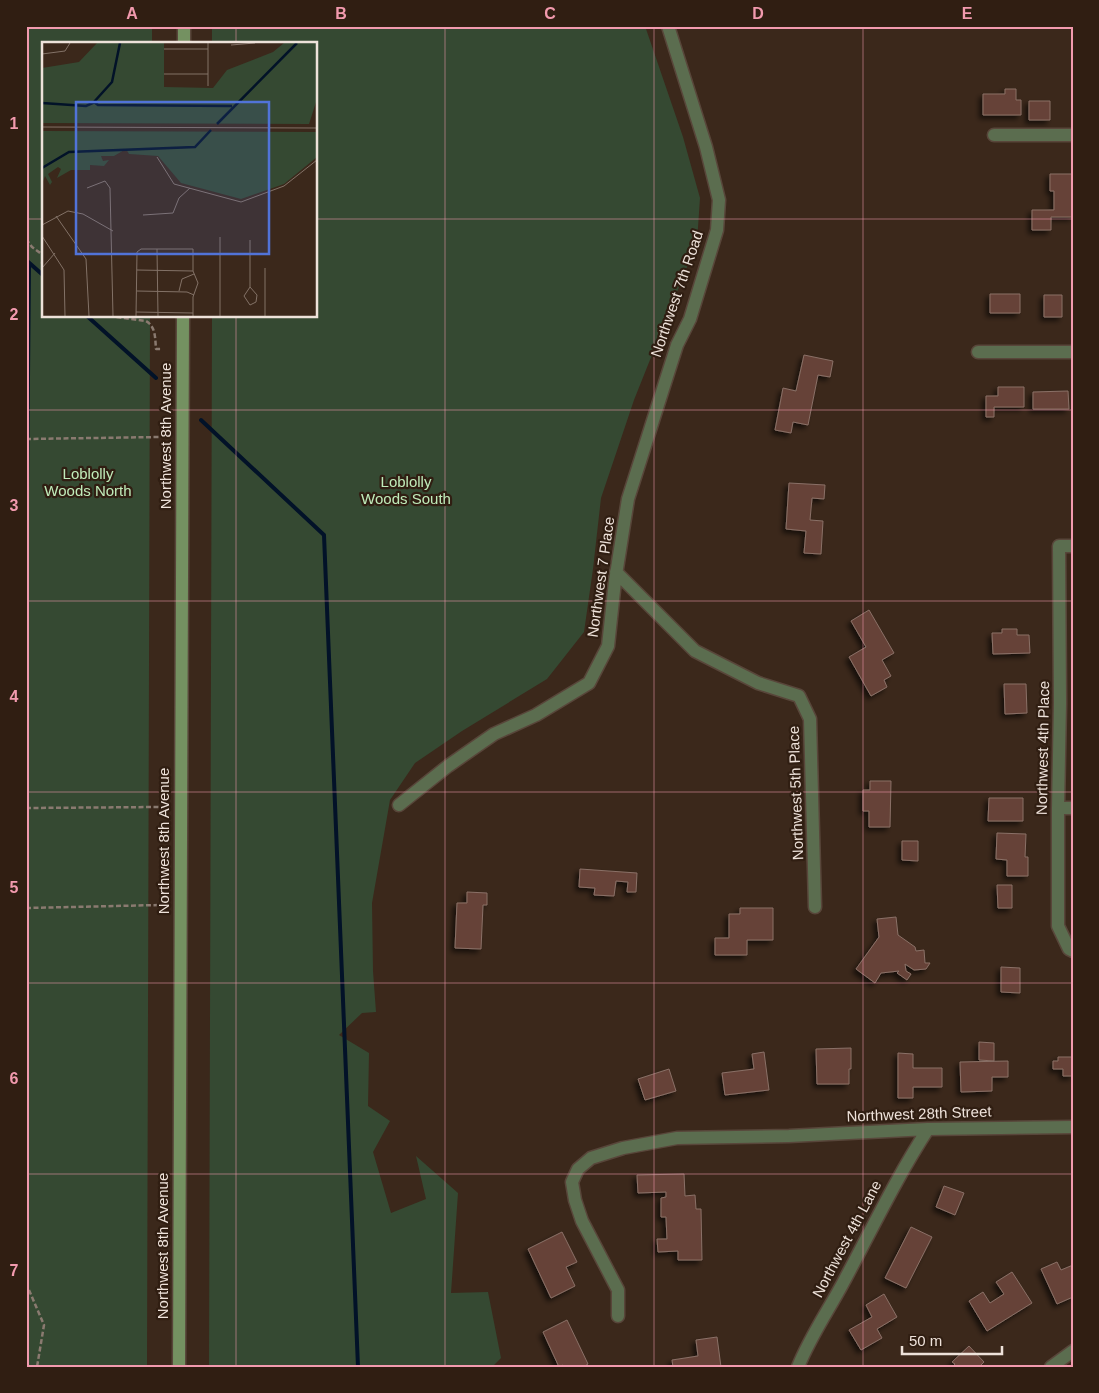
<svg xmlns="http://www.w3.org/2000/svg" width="1099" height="1393" font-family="Helvetica,sans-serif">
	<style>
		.green { fill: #354932 }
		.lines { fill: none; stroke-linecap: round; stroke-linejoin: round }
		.stream { stroke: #021228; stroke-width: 4 }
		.building { fill: #664337; stroke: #8a7067; filter: url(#shadow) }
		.street-casing { stroke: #58463a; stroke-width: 15 }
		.secondary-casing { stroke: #58463a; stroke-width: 15 }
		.path { stroke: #8a7a70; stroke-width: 2.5; stroke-dasharray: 5 2.5; stroke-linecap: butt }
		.street { stroke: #5b6d4f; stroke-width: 12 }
		.secondary { stroke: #749161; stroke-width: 12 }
		.grid { fill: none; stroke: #f29aae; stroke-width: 1; stroke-opacity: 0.55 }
		.labels { text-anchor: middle; stroke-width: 4.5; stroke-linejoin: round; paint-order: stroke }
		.street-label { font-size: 15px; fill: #eee2da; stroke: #301e12 }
		.park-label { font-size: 15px; fill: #c0ecba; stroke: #301e12 }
		.inset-river { fill: none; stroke: #021228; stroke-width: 2.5 }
		.inset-road { fill: none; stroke: #837267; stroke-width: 1 }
		.view { fill: #5173d8; fill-opacity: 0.15; stroke: #5173d8; stroke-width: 2.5 }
		.inset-edge { fill: none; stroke: #eee2da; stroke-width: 2.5 }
		.neatline { fill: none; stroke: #f29aae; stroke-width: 2 }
		.grid-label { font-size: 16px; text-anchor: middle; font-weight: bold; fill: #f29aae }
	</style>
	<defs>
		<filter id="shadow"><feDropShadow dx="-3.5" dy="3.5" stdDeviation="2.5" flood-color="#0009"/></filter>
	</defs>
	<rect width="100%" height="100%" fill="#3b281b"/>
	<path class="green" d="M 26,26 L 152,26 L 152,44 L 44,44 L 44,316 L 150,316 L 147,1367 L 26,1367 Z
		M 212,26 L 645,26 L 683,137 L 700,198 L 697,242 L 634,400 L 601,498 L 593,569 L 584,632 L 547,679 L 462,731 L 415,763 L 390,800 L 372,903 L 373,971 L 376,1012 L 362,1013 L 339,1035 L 369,1053 L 368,1106 L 390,1121 L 373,1152 L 391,1213 L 426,1199 L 416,1156 L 458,1193 L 451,1293 L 488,1292 L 501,1358 L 492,1367 L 209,1367 L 212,316 L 316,316 L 316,44 L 212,44 Z"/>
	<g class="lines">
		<path class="stream" d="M 26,260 L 44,276
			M 87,316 L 156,378
			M 201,420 L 324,535 L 358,1367
			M 26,606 L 29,263"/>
	</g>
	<path class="building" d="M 1005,89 L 1016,89 L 1016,100 L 1021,100 L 1021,115 L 983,115 L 983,94 L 1005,94 Z
		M 1029,101 L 1050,101 L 1050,120 L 1029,120 Z
		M 1050,174 L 1073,174 L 1073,217 L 1051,217 L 1051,230 L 1032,230 L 1032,210 L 1054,210 L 1054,191 L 1050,191 Z
		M 990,294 L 1020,294 L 1020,313 L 990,313 Z
		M 1044,295 L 1062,295 L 1062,317 L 1044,317 Z
		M 804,355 L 833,361 L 830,377 L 818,375 L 808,425 L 793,422 L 791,433 L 775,430 L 783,388 L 796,391 Z
		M 998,387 L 1024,387 L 1024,407 L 994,407 L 994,417 L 986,417 L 986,396 L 998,396 Z
		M 1068,391 L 1069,409 L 1033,409 L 1033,392 Z
		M 789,483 L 825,485 L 824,499 L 812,498 L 810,520 L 823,521 L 821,554 L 804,553 L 806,531 L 786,529 Z
		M 869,610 L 894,653 L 882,660 L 891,676 L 884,680 L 887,687 L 871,696 L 849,657 L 866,647 L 851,621 Z
		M 1002,629 L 1017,629 L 1017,635 L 1029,635 L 1030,653 L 993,654 L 992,633 L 1002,633 Z
		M 1004,684 L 1026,684 L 1027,713 L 1005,714 Z
		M 870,781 L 891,781 L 890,827 L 869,827 L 869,811 L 863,811 L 863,790 L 870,790 Z
		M 989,798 L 1023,798 L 1023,821 L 988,821 Z
		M 997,833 L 1026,834 L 1025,857 L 1028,857 L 1028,876 L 1007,876 L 1007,860 L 996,859 Z
		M 902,841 L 918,841 L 918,861 L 902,860 Z
		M 580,869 L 637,873 L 636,892 L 627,892 L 628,882 L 616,881 L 614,896 L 594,895 L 595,888 L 579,887 Z
		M 997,885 L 1012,885 L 1012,908 L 998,908 Z
		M 467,892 L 487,893 L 487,905 L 483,905 L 481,949 L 455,948 L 457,903 L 467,903 Z
		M 740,908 L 773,908 L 773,940 L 747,940 L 747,955 L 715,955 L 715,938 L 729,938 L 729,914 L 740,914 Z
		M 896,917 L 898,935 L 915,947 L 916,951 L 924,950 L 925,963 L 930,963 L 926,969 L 914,970 L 905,964 L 906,971 L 911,974 L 907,980 L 897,973 L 899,971 L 881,973 L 875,983 L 856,969 L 879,937 L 877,919 Z
		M 1001,967 L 1020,968 L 1020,993 L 1001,992 Z
		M 979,1042 L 994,1043 L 994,1061 L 979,1060 Z
		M 851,1048 L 851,1069 L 849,1069 L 849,1084 L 817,1084 L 816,1049 Z
		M 764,1052 L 769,1090 L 725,1095 L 722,1073 L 754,1069 L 752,1054 Z
		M 898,1053 L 913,1054 L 913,1068 L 942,1068 L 942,1087 L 913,1087 L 913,1098 L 898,1098 Z
		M 1058,1057 L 1073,1057 L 1073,1076 L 1063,1076 L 1063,1069 L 1053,1069 L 1053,1061 L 1058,1061 Z
		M 1008,1061 L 1008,1077 L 992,1077 L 992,1091 L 961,1092 L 960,1062 Z
		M 669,1069 L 676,1091 L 645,1100 L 638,1079 Z
		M 684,1174 L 685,1196 L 695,1195 L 696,1209 L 701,1209 L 702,1260 L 678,1260 L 678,1251 L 658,1252 L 657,1239 L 667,1239 L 666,1217 L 661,1217 L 661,1198 L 666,1197 L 666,1192 L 638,1193 L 637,1175 Z
		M 944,1186 L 964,1193 L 955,1215 L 936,1207 Z
		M 911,1227 L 932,1237 L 906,1288 L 885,1278 Z
		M 562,1232 L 577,1262 L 566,1267 L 575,1286 L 551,1298 L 528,1249 Z
		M 1057,1262 L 1061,1270 L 1073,1265 L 1073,1297 L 1057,1304 L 1041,1269 Z
		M 1012,1272 L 1032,1303 L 987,1331 L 969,1301 L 983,1292 L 990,1303 L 1004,1294 L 996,1282 Z
		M 884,1294 L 897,1317 L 877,1329 L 882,1338 L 861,1350 L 849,1330 L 872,1317 L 866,1305 Z
		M 567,1320 L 588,1364 L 583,1367 L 564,1367 L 563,1365 L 559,1367 L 543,1332 Z
		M 717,1337 L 721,1367 L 673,1367 L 672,1360 L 698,1356 L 696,1340 Z
		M 969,1346 L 984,1362 L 979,1367 L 952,1367 L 955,1364 L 952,1362 Z"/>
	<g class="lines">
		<g class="street-casing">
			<path id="street" d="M 994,135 L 1073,135
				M 978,352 L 1073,352
				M 1073,546 L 1059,546 L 1060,703 L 1058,808 L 1058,926 L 1069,949 L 1073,951
				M 616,572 L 695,651 L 758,683 L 799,696 L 810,719 L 815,907
				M 399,805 L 448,766 L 494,734 L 536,715 L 589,683 L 608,646 L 615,581 L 628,499 L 677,345 L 690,319 L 717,230 L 719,200 L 706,147 L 668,26
				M 1058,808 L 1073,808
				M 618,1316 L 618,1290 L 582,1221 L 575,1200 L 572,1182 L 578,1169 L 591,1158 L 623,1148 L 677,1138 L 789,1136 L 928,1129 L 1073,1127
				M 798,1367 C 810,1337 828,1311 843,1283 C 871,1231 896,1178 928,1129
				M 1051,1367 L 1073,1351"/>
		</g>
		<g class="secondary-casing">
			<path id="secondary" d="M 184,26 L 184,44
				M 179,1367 L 183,316"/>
		</g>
		<path class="path" d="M 26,239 L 32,247 L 43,255 L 42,263 L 44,264
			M 109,316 L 146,321 C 156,327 155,338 156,349 L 161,349
			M 26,439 L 161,437
			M 26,808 L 160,807
			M 26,908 L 160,905
			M 26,1283 L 44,1325 L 37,1367"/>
		<use href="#street" class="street"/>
		<use href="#secondary" class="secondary"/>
	</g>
	<path class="grid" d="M 236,26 L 236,44M 445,26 L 445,1367M 654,26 L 654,1367M 863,26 L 863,1367M 26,219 L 44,219M 316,219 L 1073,219M 236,316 L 236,1367M 26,410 L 1073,410M 26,601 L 1073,601M 26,792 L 1073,792M 26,983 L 1073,983M 26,1174 L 1073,1174"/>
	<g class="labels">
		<g class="street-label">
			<text transform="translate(677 294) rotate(-71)" y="5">Northwest 7th Road</text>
			<text transform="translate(166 436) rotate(-90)" y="5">Northwest 8th Avenue</text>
			<text transform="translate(601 577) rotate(-82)" y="5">Northwest 7 Place</text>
			<text transform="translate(1043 748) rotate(-89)" y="5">Northwest 4th Place</text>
			<text transform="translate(796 793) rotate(-92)" y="5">Northwest 5th Place</text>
			<text transform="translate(164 841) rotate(-90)" y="5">Northwest 8th Avenue</text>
			<text transform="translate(919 1114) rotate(-2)" y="5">Northwest 28th Street</text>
			<text transform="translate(847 1239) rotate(-62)" y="5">Northwest 4th Lane</text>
			<text transform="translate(163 1246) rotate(-90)" y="5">Northwest 8th Avenue</text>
		</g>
		<g class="park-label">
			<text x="88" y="479">Loblolly<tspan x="88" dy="17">Woods North</tspan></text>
			<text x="406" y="487">Loblolly<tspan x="406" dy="17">Woods South</tspan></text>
		</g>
	</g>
	<g transform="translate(42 42)">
		<rect width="275" height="275" fill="#3b281b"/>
		<path d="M 55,1 L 122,1 L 122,45 L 171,46 L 185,28 L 231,10 L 242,1 L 275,1 L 275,57 L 267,82 L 0,81 L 0,26 L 37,20 ZM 0,89 L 275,90 L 275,115 L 242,142 L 199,157 L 139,141 L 116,114 L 87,112 L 84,107 L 72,114 L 59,114 L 61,119 L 67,118 L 62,124 L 48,123 L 48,128 L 29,128 L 15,136 L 19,127 L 16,125 L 6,132 L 10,140 L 8,143 L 3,134 L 0,142 Z" fill="#354932"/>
		<path class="inset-river" d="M 52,60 L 56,63 L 190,64M 0,61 L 44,64 L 51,61 L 70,40 L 78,1M 175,82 L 255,1M 0,126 L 27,110 L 153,105 L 169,88"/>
		<path class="inset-road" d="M 189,3 L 213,1M 122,7 L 166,7M 0,12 L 23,9 L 28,1M 122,32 L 166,32M 166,44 L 166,1M 0,85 L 275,86M 115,115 L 132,142 L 199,160 L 242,144 L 275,118M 45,146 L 63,139 L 68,146 L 71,274M 101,173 L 131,171 L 137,156 L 148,146M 14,174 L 44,217 L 47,274M 0,183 L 26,169 L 41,172 L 71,189M 0,194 L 22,228 L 23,274M 178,195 L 178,274M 115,207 L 116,274M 0,226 L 13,211M 95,228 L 151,229M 95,249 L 145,250 L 152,253M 137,249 L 140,237 L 152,232M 208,263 L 202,254 L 208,245 L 208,198M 208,263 L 214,260 L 215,253 L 208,245M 94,270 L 151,271M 94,274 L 95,210 L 99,207 L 151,207 L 151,229 L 156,241 L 151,255 L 151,274M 223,274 L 223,226"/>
		<path class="view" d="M 34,60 L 227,60 L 227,212 L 34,212 Z"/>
		<rect width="275" height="275" class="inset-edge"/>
	</g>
	<rect width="1099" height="1393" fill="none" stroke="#301e12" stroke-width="55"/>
	<path d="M902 1346v8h100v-8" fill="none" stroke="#eee2da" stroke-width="2.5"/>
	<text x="909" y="1346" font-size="15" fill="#eee2da" stroke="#301e12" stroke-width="4" paint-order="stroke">50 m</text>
	<rect x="28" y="28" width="1044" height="1338" class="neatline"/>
	<g class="grid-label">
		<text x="132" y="19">A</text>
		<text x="341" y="19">B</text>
		<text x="550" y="19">C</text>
		<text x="758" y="19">D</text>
		<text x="967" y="19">E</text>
		<text x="14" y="129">1</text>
		<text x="14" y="320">2</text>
		<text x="14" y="511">3</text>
		<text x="14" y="702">4</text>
		<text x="14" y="893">5</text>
		<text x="14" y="1084">6</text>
		<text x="14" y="1276">7</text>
	</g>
</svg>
